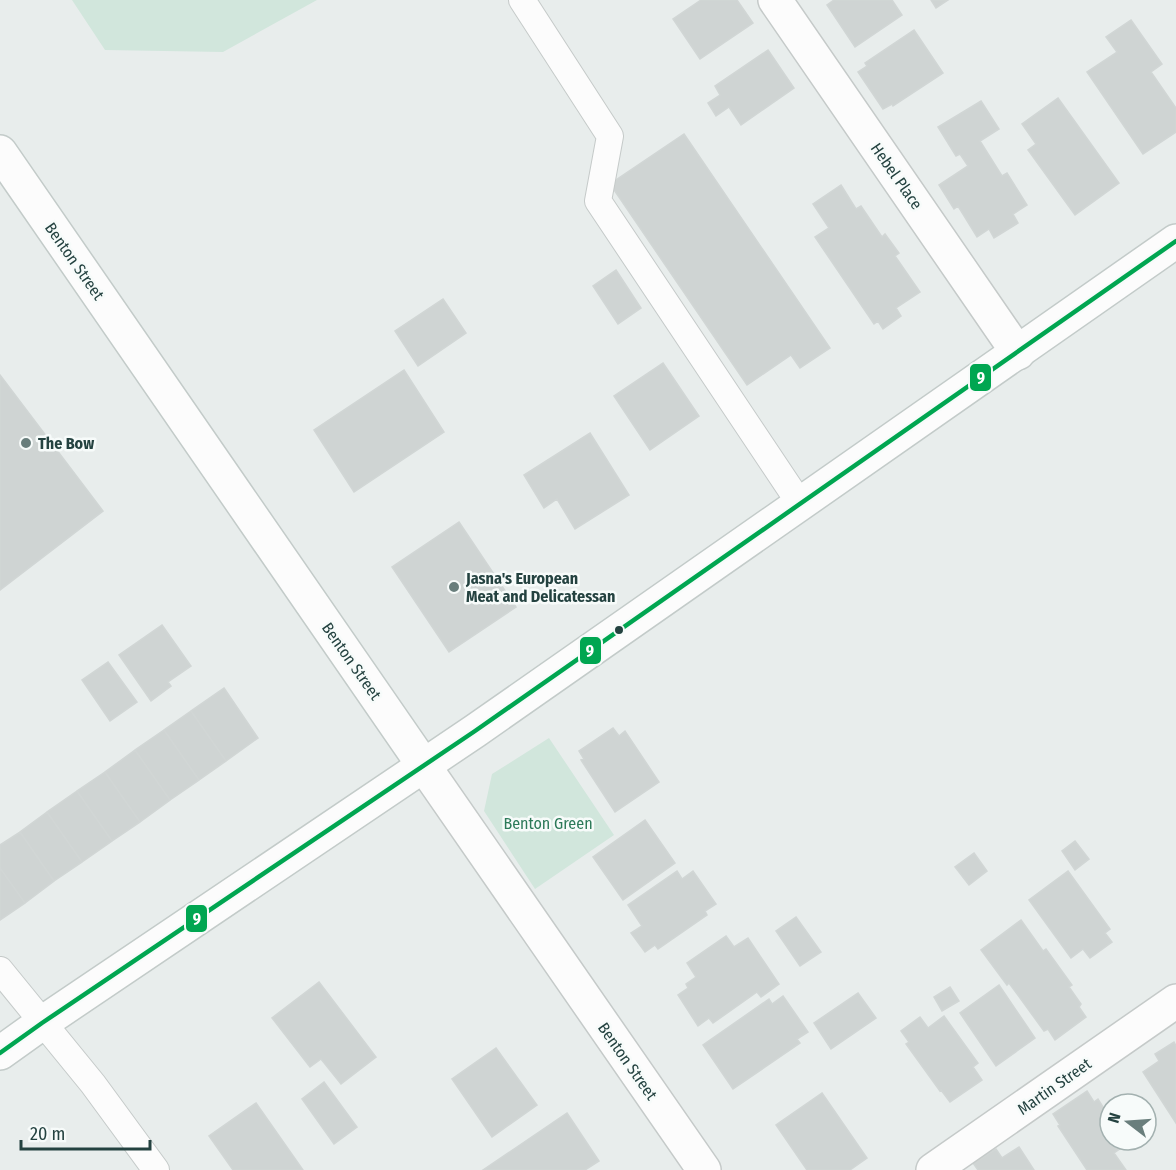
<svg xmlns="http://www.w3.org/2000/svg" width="1176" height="1170" font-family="'Fira Sans Condensed',sans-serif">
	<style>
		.green { fill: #d1e6dc }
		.building { fill: #cfd4d3; stroke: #d1d6d5; stroke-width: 1.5 }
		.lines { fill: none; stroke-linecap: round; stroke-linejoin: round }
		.service-casing { stroke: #c5cac9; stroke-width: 28 }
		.minor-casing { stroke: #c5cac9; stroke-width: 36 }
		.secondary-casing { stroke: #c3cbc9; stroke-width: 36 }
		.service { stroke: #fcfcfc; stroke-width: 26 }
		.minor { stroke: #fcfcfc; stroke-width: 33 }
		.secondary { stroke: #fcfcfc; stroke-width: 33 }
		.bus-1-casing { stroke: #f7fbfa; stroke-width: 9 }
		.bus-1 { stroke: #00a651; stroke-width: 4.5 }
		.poi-dot { fill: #697e7c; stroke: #f7fbfa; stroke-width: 2 }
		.bus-dot { fill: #244240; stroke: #f7fbfa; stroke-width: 2 }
		.labels { text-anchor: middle; stroke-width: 5; stroke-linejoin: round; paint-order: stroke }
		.street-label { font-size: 16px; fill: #244240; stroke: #f7fbfa }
		.poi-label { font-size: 16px; font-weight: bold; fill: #244240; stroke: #f7fbfa; text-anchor: start }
		.park-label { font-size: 16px; fill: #2c7a59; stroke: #f7fbfa }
		.line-badge { stroke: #f7fbfa; stroke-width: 2 }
		.badge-label { font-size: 16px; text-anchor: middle; font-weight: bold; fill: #fff }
	</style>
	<rect width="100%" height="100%" fill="#e8edec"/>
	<path class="green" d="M 72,0 L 317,0 L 223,52 L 105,50 Z
		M 549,738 L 614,835 L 535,889 L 484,811 L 492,774 Z"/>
	<path class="building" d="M 701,0 L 737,0 L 753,23 L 700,59 L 673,19 Z
		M 834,0 L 892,0 L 902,15 L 855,47 L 827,5 Z
		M 931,0 L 948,0 L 936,8 Z
		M 1131,20 L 1162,64 L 1151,72 L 1176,108 L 1176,132 L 1143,154 L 1087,72 L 1117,52 L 1106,37 Z
		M 914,30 L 943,73 L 893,106 L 892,104 L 883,109 L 858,72 L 867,66 L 865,63 Z
		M 768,50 L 794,88 L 741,125 L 729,107 L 716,116 L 708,103 L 720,95 L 715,86 Z
		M 1058,98 L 1119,183 L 1075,215 L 1028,150 L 1036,144 L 1022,124 Z
		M 981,101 L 999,129 L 980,141 L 1002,176 L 1007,173 L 1027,205 L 1013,214 L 1018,223 L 994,238 L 989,229 L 977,237 L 958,206 L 954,209 L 939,185 L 968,166 L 960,154 L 956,156 L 938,127 Z
		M 684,134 L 830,348 L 800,368 L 791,355 L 747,385 L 610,184 Z
		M 841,185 L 856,209 L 861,206 L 882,237 L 885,234 L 899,253 L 895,256 L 920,292 L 896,308 L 901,316 L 883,329 L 878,321 L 874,324 L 815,237 L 829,228 L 813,204 Z
		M 616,270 L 641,308 L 618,324 L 593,286 Z
		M 443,299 L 466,333 L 418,366 L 395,331 Z
		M 663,363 L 699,416 L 650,450 L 614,396 Z
		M 404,370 L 444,432 L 354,492 L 314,430 Z
		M 0,375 L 103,511 L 0,590 Z
		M 590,433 L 629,495 L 575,529 L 557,499 L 544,508 L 524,475 Z
		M 459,522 L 516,607 L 449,652 L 392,567 Z
		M 162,625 L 191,666 L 168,682 L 171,686 L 151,701 L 119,655 Z
		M 108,662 L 137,702 L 110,721 L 82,680 Z
		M 224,688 L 258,738 L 226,761 L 191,711 Z
		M 191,711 L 226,761 L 199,780 L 164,730 Z
		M 613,728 L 619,736 L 625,731 L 659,782 L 615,812 L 581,760 L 584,759 L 579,751 Z
		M 164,730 L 199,780 L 170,800 L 135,750 Z
		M 135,750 L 170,800 L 140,822 L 105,772 Z
		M 105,772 L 140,822 L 112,841 L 77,791 Z
		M 77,791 L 112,841 L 82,862 L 47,812 Z
		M 47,812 L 82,862 L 54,881 L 20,832 Z
		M 645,820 L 675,863 L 623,900 L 593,857 Z
		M 20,832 L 54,881 L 25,903 L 0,868 L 0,845 Z
		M 1075,841 L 1089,859 L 1075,870 L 1062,851 Z
		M 974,853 L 987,871 L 969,885 L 955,867 Z
		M 0,868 L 25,903 L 0,920 Z
		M 677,871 L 682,879 L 693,871 L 716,904 L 705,911 L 707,915 L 658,949 L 655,945 L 645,952 L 631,933 L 642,926 L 628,905 Z
		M 1068,871 L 1110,929 L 1105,933 L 1112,942 L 1090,958 L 1083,949 L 1071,958 L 1029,900 Z
		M 796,917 L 821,952 L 800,966 L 776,931 Z
		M 1021,920 L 1043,951 L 1046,949 L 1072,985 L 1069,987 L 1081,1004 L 1079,1007 L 1086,1017 L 1055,1040 L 1048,1029 L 1044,1031 L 1009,983 L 1007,985 L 981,950 Z
		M 726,936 L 734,947 L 748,938 L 779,984 L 761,997 L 757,992 L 713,1023 L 709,1018 L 698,1026 L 678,995 L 688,988 L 686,984 L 696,977 L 687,963 Z
		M 319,982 L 376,1057 L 341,1084 L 321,1059 L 310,1067 L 272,1018 Z
		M 999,985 L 1035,1038 L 996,1066 L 960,1013 Z
		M 950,987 L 959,1001 L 942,1011 L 934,997 Z
		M 858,993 L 876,1018 L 831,1049 L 814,1023 Z
		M 783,996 L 808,1032 L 797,1039 L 800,1043 L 733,1089 L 703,1045 L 769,999 L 772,1004 Z
		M 944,1016 L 978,1063 L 973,1067 L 982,1080 L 950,1102 L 941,1090 L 940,1091 L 906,1044 L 909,1042 L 901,1031 L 920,1017 L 928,1028 Z
		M 1174,1042 L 1176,1046 L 1176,1123 L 1143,1072 L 1159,1061 L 1155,1054 Z
		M 496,1048 L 537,1105 L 492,1137 L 452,1079 Z
		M 324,1082 L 357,1127 L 334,1144 L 302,1099 Z
		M 1087,1091 L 1094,1102 L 1098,1099 L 1110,1118 L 1110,1140 L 1124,1140 L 1127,1144 L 1114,1153 L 1126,1170 L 1087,1170 L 1058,1126 L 1060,1125 L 1053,1114 Z
		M 822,1093 L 867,1158 L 850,1170 L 807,1170 L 776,1125 Z
		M 256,1103 L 303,1170 L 233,1170 L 209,1136 Z
		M 567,1113 L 599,1161 L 585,1170 L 483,1170 Z
		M 1019,1147 L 1034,1170 L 978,1170 L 973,1163 L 996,1149 L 1002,1158 Z"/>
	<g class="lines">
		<g class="service-casing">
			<path id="service" d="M 522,0 L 610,136 L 598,201 L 801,505
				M 0,970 L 93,1084 L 156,1170"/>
		</g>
		<g class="minor-casing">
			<path id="minor" d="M 775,0 L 1018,353
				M 424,766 L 704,1170
				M 933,1170 L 1176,1001"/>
		</g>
		<g class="secondary-casing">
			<path id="secondary" d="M 0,152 L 424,766
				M 0,1053 L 42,1023 L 475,731 L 1176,241"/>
		</g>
		<use href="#service" class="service"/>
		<use href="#minor" class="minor"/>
		<use href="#secondary" class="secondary"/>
		<g class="bus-1-casing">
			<path id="bus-1" d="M 0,1053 L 42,1023 L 475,731 L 1176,241"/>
		</g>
		<use href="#bus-1" class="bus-1"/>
	</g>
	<g class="poi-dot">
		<circle cx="26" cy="443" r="6"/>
		<circle cx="454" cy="587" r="6"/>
	</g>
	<circle class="bus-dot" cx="619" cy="630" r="5"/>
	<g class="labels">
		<g class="street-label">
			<text transform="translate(897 176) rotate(55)" y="6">Hebel Place</text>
			<text transform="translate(75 261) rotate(55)" y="6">Benton Street</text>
			<text transform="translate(352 661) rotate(55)" y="6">Benton Street</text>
			<text transform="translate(628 1061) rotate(55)" y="6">Benton Street</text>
			<text transform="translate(1054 1086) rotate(-35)" y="6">Martin Street</text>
		</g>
		<g class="poi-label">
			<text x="38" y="449">The Bow</text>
			<text x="466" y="584">Jasna's European<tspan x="466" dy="18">Meat and Delicatessan</tspan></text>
		</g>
		<g class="park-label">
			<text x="548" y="829">Benton Green</text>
		</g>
	</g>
	<g class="line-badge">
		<rect x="969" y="363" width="23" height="29" rx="6" fill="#00a651"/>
		<rect x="579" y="636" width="23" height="29" rx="6" fill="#00a651"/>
		<rect x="185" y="904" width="23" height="29" rx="6" fill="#00a651"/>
	</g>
	<g class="badge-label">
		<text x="981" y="383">9</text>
		<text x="590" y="656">9</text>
		<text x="197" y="924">9</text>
	</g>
	<g transform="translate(1128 1122) rotate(287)"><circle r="28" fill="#f7fbfa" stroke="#a3b1b0" stroke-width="1.5"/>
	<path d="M0-4.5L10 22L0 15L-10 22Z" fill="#697e7c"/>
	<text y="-9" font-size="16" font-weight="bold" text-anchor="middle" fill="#244240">N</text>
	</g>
	<path d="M21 1140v9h129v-9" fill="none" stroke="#244240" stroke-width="3"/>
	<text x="30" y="1140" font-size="18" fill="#244240" stroke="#f7fbfa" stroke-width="4.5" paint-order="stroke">20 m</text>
</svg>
